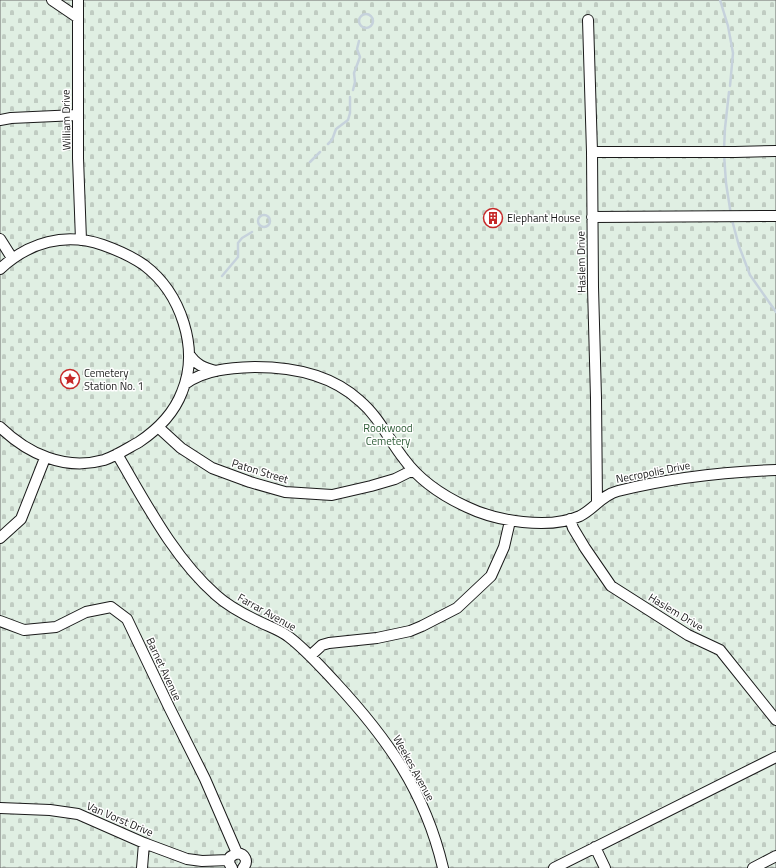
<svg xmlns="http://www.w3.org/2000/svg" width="776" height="868" font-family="'Titillium Web',sans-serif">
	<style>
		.cemetery { fill: url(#cemetery-stones); stroke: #6a6a6a }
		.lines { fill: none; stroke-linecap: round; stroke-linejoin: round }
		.stream { stroke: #c6d2dc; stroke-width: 2.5 }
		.building { fill: url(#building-cross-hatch); stroke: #1a1a1a }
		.minor-casing { stroke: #1a1a1a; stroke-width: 12 }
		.minor { stroke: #fff; stroke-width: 10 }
		.labels { text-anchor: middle; stroke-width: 3; stroke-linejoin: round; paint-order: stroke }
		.street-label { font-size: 11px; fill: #1a1a1a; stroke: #fff }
		.poi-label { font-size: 11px; fill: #1a1a1a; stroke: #fff; text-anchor: start }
		.park-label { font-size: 11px; fill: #2b5a34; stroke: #fff }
	</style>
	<defs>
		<pattern id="cemetery-stones" width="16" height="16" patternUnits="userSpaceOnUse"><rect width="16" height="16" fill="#e0efe3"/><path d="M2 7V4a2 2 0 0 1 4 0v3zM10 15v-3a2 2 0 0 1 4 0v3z" fill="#c0ccc2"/></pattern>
		<pattern id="building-cross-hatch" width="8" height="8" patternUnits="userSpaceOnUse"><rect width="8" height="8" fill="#e6e6e6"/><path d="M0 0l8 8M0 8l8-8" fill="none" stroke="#c5c5c5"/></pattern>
	</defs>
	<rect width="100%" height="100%" fill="#fff"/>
	<path class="cemetery" d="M 0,0 L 776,0 L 776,868 L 0,868 Z"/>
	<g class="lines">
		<path class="stream" d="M 720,0 L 728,26 L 733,53 L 730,86
			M359 21a7 7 0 1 1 14 0a7 7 0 1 1-14 0Z
			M 353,90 L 355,82 L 354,73 L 360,57 L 357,49 L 359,41
			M 328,144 L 332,140 L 336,129 L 348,120 L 350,113 L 350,97
			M 724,149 L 725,128 L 729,92
			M 724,154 L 726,183 L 731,215
			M 310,162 L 320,152
			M258 221a6 6 0 1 1 12 0a6 6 0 1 1-12 0Z
			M 732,220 L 739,246 L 750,275 L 776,312
			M 222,276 L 238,257 L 238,243 L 242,238 L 252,232"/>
	</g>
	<path class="building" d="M 490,211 L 495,211 L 495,214 L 499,214 L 499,224 L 490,225 L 490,222 L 486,222 L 486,214 L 490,214 Z"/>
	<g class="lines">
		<g class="minor-casing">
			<path id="minor" d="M 52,0 L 77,17
				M 78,0 L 78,158 L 81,240
				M 588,20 L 592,152 L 593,287 L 596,398 L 597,503
				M 0,120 L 11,118 L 77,115
				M 592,152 L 735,152 L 776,151
				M 592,217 L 776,216
				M 0,239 L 12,258
				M 0,269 C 29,242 65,232 103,245 C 117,250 131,256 144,265 C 181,293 200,349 182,392 C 174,413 157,430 139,442 C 128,448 116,456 104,460 C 65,471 28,454 0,427
				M 189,354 C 196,365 204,368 216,371
				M 185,384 C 205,369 231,368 255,367 C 292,367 332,375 360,401 C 379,417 389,440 404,459 C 420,481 443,496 467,507 C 496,521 549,530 580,516 C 594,509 602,495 618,491 C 670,478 723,472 776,470
				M 158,427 L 181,448 L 212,468 L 250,482 L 285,492 L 332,495 L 371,486 L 395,479 L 413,470
				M 117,454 C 146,503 173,557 216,595 C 228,606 245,615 260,622 C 270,627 280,630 289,637 C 306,650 320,666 335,682 C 387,738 425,791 443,868
				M 570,519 L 573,528 L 585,548 L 611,586 L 688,635 L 720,650 L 776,720
				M 0,538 L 21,519 L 45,458
				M 0,621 L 24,630 L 56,627 L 86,612 L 111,607 L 127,619 L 169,707 L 205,779 L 237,853
				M 310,656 L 322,645 L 329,643 L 377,638 L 410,631 L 422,626 L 457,608 L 491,576 L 504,547 L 510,521
				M 0,808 L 50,810 L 78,814 L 144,843 L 187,859 L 202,861 L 229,860
				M 595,847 L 605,868
				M 142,868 L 144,843
				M 232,868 L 229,863 L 230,857 L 237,853 C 245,854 249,861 243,868
				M 554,868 L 776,757
				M 753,868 L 776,856"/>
		</g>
		<use href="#minor" class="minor"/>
	</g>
	<defs>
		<g id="building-ring" transform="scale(1)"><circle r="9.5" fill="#fff" stroke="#c62828" stroke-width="1.5"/><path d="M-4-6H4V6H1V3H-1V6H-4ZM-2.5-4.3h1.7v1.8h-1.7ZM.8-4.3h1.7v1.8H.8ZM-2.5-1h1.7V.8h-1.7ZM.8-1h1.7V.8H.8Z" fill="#c62828"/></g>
		<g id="sight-ring" transform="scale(1)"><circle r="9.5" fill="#fff" stroke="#c62828" stroke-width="1.5"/><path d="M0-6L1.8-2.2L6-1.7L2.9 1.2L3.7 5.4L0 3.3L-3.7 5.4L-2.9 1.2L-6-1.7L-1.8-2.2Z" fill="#c62828"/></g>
	</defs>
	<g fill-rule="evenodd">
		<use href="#building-ring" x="493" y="218"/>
		<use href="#sight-ring" x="70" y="379"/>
	</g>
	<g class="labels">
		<g class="street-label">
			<text transform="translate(66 120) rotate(-91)" y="4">William Drive</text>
			<text transform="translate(581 262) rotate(-91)" y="4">Haslem Drive</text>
			<text transform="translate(260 471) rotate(17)" y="4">Paton Street</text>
			<text transform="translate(653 472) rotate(-11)" y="4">Necropolis Drive</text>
			<text transform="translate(267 612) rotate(29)" y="4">Farrar Avenue</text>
			<text transform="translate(676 612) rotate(31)" y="4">Haslem Drive</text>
			<text transform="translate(164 669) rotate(65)" y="4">Barnet Avenue</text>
			<text transform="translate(414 768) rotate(61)" y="4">Weekes Avenue</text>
			<text transform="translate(120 819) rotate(23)" y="4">Van Vorst Drive</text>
		</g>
		<g class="poi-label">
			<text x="507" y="222">Elephant House</text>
			<text x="84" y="377">Cemetery<tspan x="84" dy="13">Station No. 1</tspan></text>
		</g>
		<g class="park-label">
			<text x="388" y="432">Rookwood<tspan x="388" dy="13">Cemetery</tspan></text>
		</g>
	</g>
</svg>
